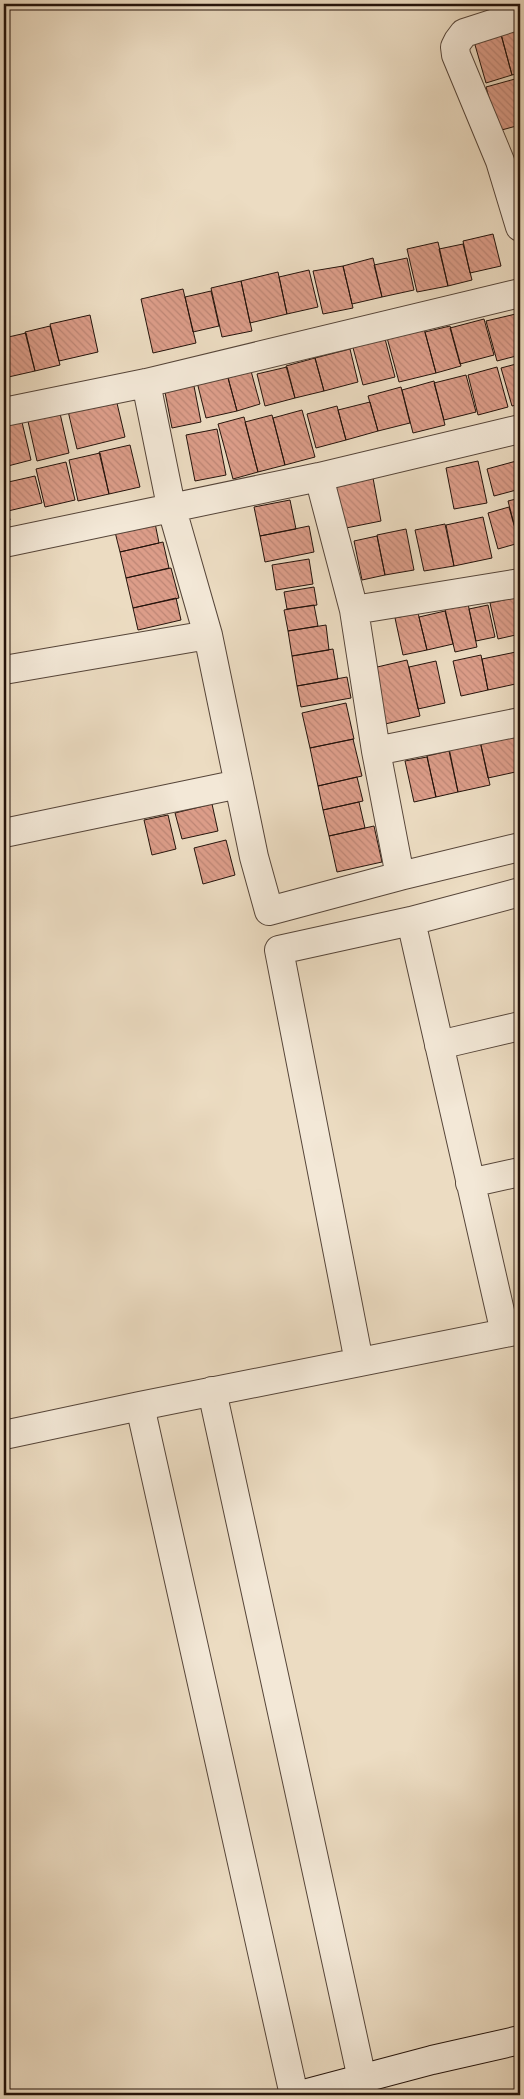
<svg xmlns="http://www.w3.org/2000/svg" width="524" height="2099" font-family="'IM FELL Great Primer',serif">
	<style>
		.building { fill: url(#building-back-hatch); stroke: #24130b }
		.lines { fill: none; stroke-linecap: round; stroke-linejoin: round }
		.minor-casing { stroke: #564539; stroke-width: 30 }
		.secondary-casing { stroke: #24130b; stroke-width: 30 }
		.minor { stroke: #f3e8d7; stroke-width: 28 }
		.secondary { stroke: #f3e8d7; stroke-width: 28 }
	</style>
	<defs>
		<pattern id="building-back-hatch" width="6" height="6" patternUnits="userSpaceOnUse" patternTransform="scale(1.25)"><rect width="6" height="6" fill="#dc9d89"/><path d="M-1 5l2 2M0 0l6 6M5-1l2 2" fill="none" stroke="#bd8675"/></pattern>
	</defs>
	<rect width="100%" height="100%" fill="#ecdcc2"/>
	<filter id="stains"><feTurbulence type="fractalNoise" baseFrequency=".004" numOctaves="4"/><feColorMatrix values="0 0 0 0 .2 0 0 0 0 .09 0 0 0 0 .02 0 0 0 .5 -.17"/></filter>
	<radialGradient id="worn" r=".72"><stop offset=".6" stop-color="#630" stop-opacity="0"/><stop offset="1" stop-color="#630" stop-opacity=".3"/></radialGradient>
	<path class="building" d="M 520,29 L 520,73 L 512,75 L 501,34 Z
		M 500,31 L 512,75 L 486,83 L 473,38 Z
		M 515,79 L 520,97 L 520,125 L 498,131 L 486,87 Z
		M 520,82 L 520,97 L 517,83 Z
		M 493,234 L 501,266 L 470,273 L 463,241 Z
		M 438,242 L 448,286 L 417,292 L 407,249 Z
		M 463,244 L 472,280 L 448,286 L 439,249 Z
		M 373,258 L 382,297 L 352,304 L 343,266 Z
		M 407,258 L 414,290 L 382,297 L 374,265 Z
		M 343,266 L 353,308 L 323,314 L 313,271 Z
		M 309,270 L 318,307 L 287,314 L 279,277 Z
		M 278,272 L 287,314 L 250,323 L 241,281 Z
		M 241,281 L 252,331 L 222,337 L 211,288 Z
		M 183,289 L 196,343 L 153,353 L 141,299 Z
		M 211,291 L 219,326 L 193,332 L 185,297 Z
		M 520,313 L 520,355 L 497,361 L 486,321 Z
		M 90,315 L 98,352 L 59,361 L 50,324 Z
		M 484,319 L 494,355 L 460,364 L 450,328 Z
		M 423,325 L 436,373 L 399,382 L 386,334 Z
		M 50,326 L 60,365 L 35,371 L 25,332 Z
		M 450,326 L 461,366 L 436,373 L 425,332 Z
		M 26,333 L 35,371 L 4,378 L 4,338 Z
		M 384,335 L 395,377 L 363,385 L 352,344 Z
		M 350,349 L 358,382 L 324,391 L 315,358 Z
		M 315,358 L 324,391 L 295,398 L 286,366 Z
		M 520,363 L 520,404 L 512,406 L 501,368 Z
		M 287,367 L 295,398 L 265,406 L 257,374 Z
		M 497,367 L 508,407 L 478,415 L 468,375 Z
		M 251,371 L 260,404 L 237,411 L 228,378 Z
		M 227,374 L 237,411 L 206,418 L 197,382 Z
		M 466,375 L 476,412 L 444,420 L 434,383 Z
		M 193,381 L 201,422 L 172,428 L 164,387 Z
		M 434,381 L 445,425 L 413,433 L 402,390 Z
		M 401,387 L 410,423 L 378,431 L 368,396 Z
		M 116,399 L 125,437 L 77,449 L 68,411 Z
		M 370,402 L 378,431 L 346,440 L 338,410 Z
		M 337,406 L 346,440 L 316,448 L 307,414 Z
		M 59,409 L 69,453 L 37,461 L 27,417 Z
		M 302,410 L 315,457 L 285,465 L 273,418 Z
		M 272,415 L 285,465 L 258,472 L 245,422 Z
		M 244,417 L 258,472 L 233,479 L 218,424 Z
		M 21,418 L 31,460 L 4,467 L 4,423 Z
		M 217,429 L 226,475 L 195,481 L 186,435 Z
		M 130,445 L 140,487 L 109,494 L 99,452 Z
		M 100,453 L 109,494 L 78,501 L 69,460 Z
		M 520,460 L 520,489 L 494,496 L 487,469 Z
		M 478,461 L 487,503 L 454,509 L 446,468 Z
		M 66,462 L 75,500 L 45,507 L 36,469 Z
		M 35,476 L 42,503 L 8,511 L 4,495 L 4,483 Z
		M 373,478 L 381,521 L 341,529 L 333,486 Z
		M 4,495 L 10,520 L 4,521 Z
		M 520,498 L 520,542 L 519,543 L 508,501 Z
		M 290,500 L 296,529 L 260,536 L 254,507 Z
		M 509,507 L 519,543 L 498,549 L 488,513 Z
		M 483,517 L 492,558 L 454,566 L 446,525 Z
		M 155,523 L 159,543 L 120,552 L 115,532 Z
		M 445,524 L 454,566 L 424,571 L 415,530 Z
		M 309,526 L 314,552 L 265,562 L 260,536 Z
		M 406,529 L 414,570 L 385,575 L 377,535 Z
		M 377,536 L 385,575 L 362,580 L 354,541 Z
		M 163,542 L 169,568 L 126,578 L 120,552 Z
		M 309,559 L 313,584 L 276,590 L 272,565 Z
		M 171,568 L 179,598 L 133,608 L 126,578 Z
		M 314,587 L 317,605 L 287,609 L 284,592 Z
		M 517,597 L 520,610 L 520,634 L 498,639 L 490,603 Z
		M 176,598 L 181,620 L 138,630 L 133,608 Z
		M 468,604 L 477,647 L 455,652 L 445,609 Z
		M 314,605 L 318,626 L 288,631 L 284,610 Z
		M 488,605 L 495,637 L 476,641 L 469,609 Z
		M 445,611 L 453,644 L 427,650 L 419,617 Z
		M 418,613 L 427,650 L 403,655 L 395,618 Z
		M 326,625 L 329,650 L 292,656 L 288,631 Z
		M 333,649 L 338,679 L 297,686 L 292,656 Z
		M 516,652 L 520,672 L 520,683 L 488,690 L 482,659 Z
		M 481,655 L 488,690 L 461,696 L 453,661 Z
		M 407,660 L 420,716 L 385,724 L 373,668 Z
		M 436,661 L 445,703 L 418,709 L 409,667 Z
		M 347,677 L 351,698 L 301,707 L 297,686 Z
		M 346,703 L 354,739 L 310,748 L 302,713 Z
		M 518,733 L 520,742 L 520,771 L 488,778 L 480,741 Z
		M 353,739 L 362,776 L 318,786 L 310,748 Z
		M 480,741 L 490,785 L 458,792 L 449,748 Z
		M 449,751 L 458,792 L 436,797 L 427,756 Z
		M 427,757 L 436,797 L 414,802 L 405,761 Z
		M 357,777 L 363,801 L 323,810 L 318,786 Z
		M 359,802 L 365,828 L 329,836 L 323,810 Z
		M 212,804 L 218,831 L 182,839 L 175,813 Z
		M 168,815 L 176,849 L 152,855 L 144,820 Z
		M 374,826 L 382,862 L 337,872 L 329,836 Z
		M 226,840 L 235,875 L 203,884 L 194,848 Z"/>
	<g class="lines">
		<g class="minor-casing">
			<path id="minor" d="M 520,15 L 464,33 L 458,41 L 455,47 L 456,55 L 500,161 L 520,227
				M 146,383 L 171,506 L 208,635 L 254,857 L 269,911 L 400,876 L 520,847
				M 4,412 L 146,383 L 520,293
				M 319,477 L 354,610 L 376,751 L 400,876
				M 4,543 L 319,477 L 520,429
				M 354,610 L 520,583
				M 4,670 L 208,635
				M 376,751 L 520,722
				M 4,833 L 239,784
				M 411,921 L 505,1333
				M 439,1045 L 520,1026
				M 470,1183 L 520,1172
				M 359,1362 L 279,950 L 411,921 L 520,892
				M 212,1391 L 362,2079
				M 140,1406 L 294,2095
				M 4,1435 L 140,1406 L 520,1330"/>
		</g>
		<g class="secondary-casing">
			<path id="secondary" d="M 300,2095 L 432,2060 L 520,2040"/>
		</g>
		<use href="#minor" class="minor"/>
		<use href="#secondary" class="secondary"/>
	</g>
	<rect width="524" height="2099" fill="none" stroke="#ecdcc2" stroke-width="20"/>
	<rect x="5" y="5" width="514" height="2089" fill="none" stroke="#24130b" stroke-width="2.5"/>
	<rect x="10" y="10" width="504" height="2079" fill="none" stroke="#24130b"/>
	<rect width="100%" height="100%" filter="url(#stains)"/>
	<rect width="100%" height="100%" fill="url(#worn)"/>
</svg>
